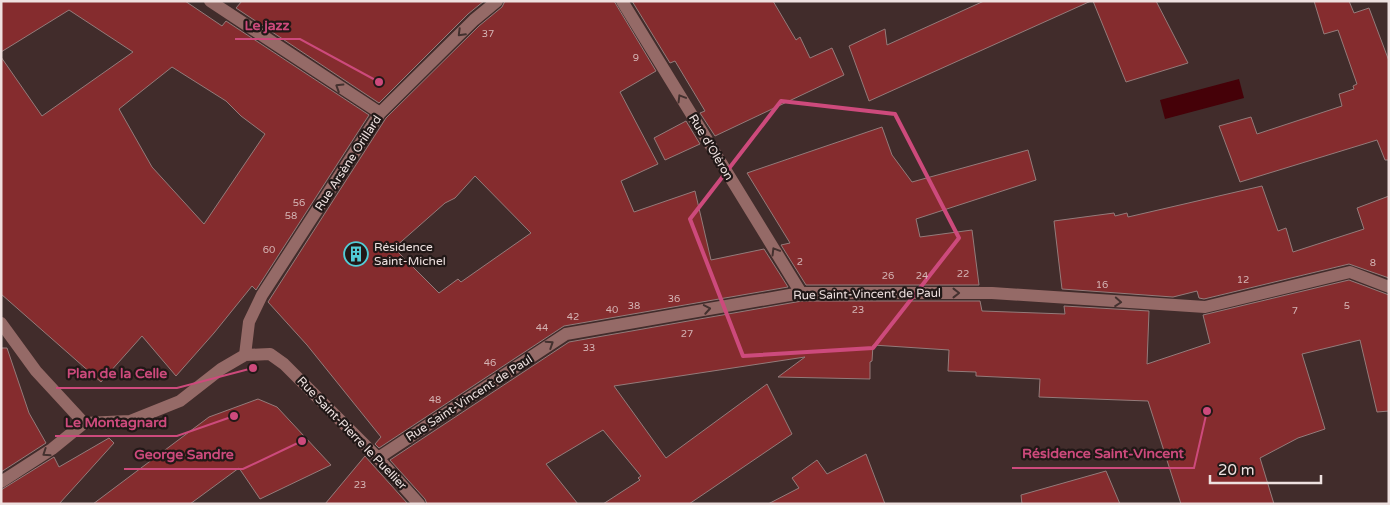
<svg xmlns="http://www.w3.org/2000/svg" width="1390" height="505" font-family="'Varela Round',sans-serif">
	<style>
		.water { fill: #450108 }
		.building { fill: #852c2e; stroke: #947b7a; fill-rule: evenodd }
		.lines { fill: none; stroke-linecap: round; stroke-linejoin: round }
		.minor { stroke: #956a67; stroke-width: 12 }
		.oneway { stroke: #44312f }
		.marked { fill: none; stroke: #cd4a7c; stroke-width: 4; stroke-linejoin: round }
		.labels { text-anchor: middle; stroke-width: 4.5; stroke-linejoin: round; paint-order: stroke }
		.number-label { font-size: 10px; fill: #d4b4b4 }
		.street-label { font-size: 12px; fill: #eee1e0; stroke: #211817 }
		.poi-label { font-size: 12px; fill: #eee1e0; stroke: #211817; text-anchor: start }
		.leader { fill: none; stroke: #cd4a7c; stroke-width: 2 }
		.callout-dot { fill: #cd4a7c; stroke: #211817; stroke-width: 2 }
		.callout-label { font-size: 14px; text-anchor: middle; font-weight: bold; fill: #cd4a7c; stroke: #211817; stroke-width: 4.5; stroke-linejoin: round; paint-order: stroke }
	</style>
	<rect width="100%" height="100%" fill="#412c2b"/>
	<path class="water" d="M 1239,79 L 1244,98 L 1165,119 L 1160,100 Z"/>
	<path class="building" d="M 1,1 L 185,1 L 222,26 L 226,21 L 369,115 L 256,290 L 252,286 L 214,333 L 176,376 L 142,336 L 101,382 L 1,294 L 1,57 L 42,116 L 133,52 L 69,10 L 1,52 ZM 172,67 L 226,101 L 241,116 L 265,134 L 204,224 L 152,167 L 119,109 Z
		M 242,1 L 484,1 L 468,14 L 379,103 L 236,8 Z
		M 505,1 L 614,1 L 656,71 L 620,92 L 658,164 L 621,181 L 634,212 L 695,191 L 711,260 L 764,249 L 788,287 L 564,326 L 379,448 L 375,444 L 381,437 L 307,345 L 268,302 L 386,118 L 479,26 L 502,7 ZM 475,176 L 531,233 L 461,282 L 458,279 L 439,293 L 394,248 L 445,203 L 455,198 Z
		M 632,1 L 773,1 L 796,40 L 800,37 L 810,58 L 832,48 L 844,75 L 715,136 L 700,113 L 705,111 L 675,61 L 670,63 Z
		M 984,1 L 1091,1 L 869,101 L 849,46 L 885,29 L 887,45 Z
		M 1093,1 L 1156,1 L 1188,63 L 1126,82 Z
		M 1314,1 L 1349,1 L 1354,13 L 1369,8 L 1389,61 L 1389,160 L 1385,160 L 1377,140 L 1240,182 L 1219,126 L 1251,117 L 1257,134 L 1342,106 L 1339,94 L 1354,89 L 1353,86 L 1357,84 L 1338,30 L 1324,34 Z
		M 686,121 L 700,144 L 665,160 L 654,138 Z
		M 882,127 L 892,155 L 912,182 L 1028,150 L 1036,180 L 916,219 L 920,237 L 972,230 L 979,285 L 806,285 L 781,245 L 790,243 L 747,173 Z
		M 1262,186 L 1278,231 L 1286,228 L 1293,252 L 1364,229 L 1357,208 L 1389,196 L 1389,278 L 1349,264 L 1204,299 L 1199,298 L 1197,291 L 1173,297 L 1062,289 L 1054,221 L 1114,213 L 1115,216 L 1127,213 L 1128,217 Z
		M 1349,280 L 1389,295 L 1389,411 L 1377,412 L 1360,340 L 1302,354 L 1325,429 L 1298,438 L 1260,458 L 1274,504 L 1181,504 L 1148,401 L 1039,397 L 1040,379 L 976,376 L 976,372 L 948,371 L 949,350 L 873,345 L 872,361 L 870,362 L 870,379 L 778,377 L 805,357 L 614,386 L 666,458 L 767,384 L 792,434 L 689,504 L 603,504 L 640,480 L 638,478 L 641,476 L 603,430 L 546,464 L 578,504 L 427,504 L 425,499 L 390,460 L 569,342 L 802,301 L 980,301 L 982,311 L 1065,314 L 1064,306 L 1149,311 L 1147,364 L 1210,343 L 1203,315 Z
		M 1,348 L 7,348 L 29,413 L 46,443 L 1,472 Z
		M 258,399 L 277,407 L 331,465 L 260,499 L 239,468 L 190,504 L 93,504 L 209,417 Z
		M 109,438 L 114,443 L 59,504 L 1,504 L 1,490 L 54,457 L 59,467 Z
		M 866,454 L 885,504 L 768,504 L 799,488 L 792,478 L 817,460 L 827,474 Z
		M 365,456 L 372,464 L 408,504 L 325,504 Z
		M 1106,471 L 1120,504 L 1022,504 L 1021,495 Z"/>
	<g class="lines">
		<path class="minor" d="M 210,1 L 380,113
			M 622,1 L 801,293
			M 1,323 L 36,371 L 84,423
			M 245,355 L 249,322 L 262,295 L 380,113 L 474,20 L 497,1
			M 84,423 L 130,421 L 180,401 L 221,369 L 245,355 L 270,354 L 284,364 L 378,458 L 419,504
			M 378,458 L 566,334 L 801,293 L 992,293 L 1205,307 L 1350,272 L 1389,287
			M 1,482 L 52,449 L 84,423"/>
	</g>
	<defs><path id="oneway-chevron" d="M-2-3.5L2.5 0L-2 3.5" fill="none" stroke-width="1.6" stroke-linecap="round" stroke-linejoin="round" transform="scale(1.25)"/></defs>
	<g class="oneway">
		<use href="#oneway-chevron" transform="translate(461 33) rotate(135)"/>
		<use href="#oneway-chevron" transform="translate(339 87) rotate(-148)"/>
		<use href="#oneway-chevron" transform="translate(681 98) rotate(-121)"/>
		<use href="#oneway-chevron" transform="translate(775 251) rotate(-121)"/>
		<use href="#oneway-chevron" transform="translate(956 293)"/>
		<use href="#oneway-chevron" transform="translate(1118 302) rotate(4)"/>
		<use href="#oneway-chevron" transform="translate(707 309) rotate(-10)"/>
		<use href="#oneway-chevron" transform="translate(550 344) rotate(-33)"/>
		<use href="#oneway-chevron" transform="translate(46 453) rotate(146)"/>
	</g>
	<path class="marked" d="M 781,101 L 895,114 L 959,238 L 873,348 L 743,356 L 690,219 Z"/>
	<defs>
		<g id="building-ring" transform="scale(1.25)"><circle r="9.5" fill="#211817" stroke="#52ccd6" stroke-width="1.5"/><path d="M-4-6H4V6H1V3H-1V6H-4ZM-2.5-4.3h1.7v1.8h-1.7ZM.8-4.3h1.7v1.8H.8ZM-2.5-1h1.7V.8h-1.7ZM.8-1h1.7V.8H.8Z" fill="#52ccd6"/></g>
	</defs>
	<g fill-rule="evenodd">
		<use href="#building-ring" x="356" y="254"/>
	</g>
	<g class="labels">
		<g class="number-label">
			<text x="488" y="37">37</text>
			<text x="636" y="61">9</text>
			<text x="299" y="206">56</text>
			<text x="291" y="219">58</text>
			<text x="269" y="253">60</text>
			<text x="800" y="265">2</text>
			<text x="1373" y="266">8</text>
			<text x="963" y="277">22</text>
			<text x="888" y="279">26</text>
			<text x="922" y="279">24</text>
			<text x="1243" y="283">12</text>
			<text x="1102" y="288">16</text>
			<text x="674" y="302">36</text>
			<text x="634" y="309">38</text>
			<text x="1347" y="309">5</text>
			<text x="612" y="313">40</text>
			<text x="858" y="313">23</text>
			<text x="1295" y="314">7</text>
			<text x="573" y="320">42</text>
			<text x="542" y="331">44</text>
			<text x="687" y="337">27</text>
			<text x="589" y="351">33</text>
			<text x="490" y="366">46</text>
			<text x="435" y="403">48</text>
			<text x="360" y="488">23</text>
		</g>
		<g class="street-label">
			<text transform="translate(711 147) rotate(59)" y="4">Rue d'Oléron</text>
			<text transform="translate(348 163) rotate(-57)" y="4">Rue Arsène Orillard</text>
			<text transform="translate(867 294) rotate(-1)" y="4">Rue Saint-Vincent de Paul</text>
			<text transform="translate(469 398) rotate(-33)" y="4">Rue Saint-Vincent de Paul</text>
			<text transform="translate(352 433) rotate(46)" y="4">Rue Saint-Pierre le Puellier</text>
		</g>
		<g class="poi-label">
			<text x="374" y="251">Résidence<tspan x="374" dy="14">Saint-Michel</tspan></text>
		</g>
	</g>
	<path class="leader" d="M379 82L300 39H235M253 368L177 388H56M234 416L177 436H55M1207 411L1194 468H1012M302 441L243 469H124"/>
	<g class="callout-dot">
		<circle cx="379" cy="82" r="5"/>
		<circle cx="253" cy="368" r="5"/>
		<circle cx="234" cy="416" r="5"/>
		<circle cx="1207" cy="411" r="5"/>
		<circle cx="302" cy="441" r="5"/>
	</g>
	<g class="callout-label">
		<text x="267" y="30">Le jazz</text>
		<text x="117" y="378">Plan de la Celle</text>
		<text x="116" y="427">Le Montagnard</text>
		<text x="1103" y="458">Résidence Saint-Vincent</text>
		<text x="184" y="459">George Sandre</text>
	</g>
	<rect width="1390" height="505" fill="none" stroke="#eee1e0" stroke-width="5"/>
	<path d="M1210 475v8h111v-8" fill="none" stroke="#eee1e0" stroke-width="2.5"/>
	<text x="1218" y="475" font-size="15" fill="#eee1e0" stroke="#211817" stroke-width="4" paint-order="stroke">20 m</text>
</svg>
